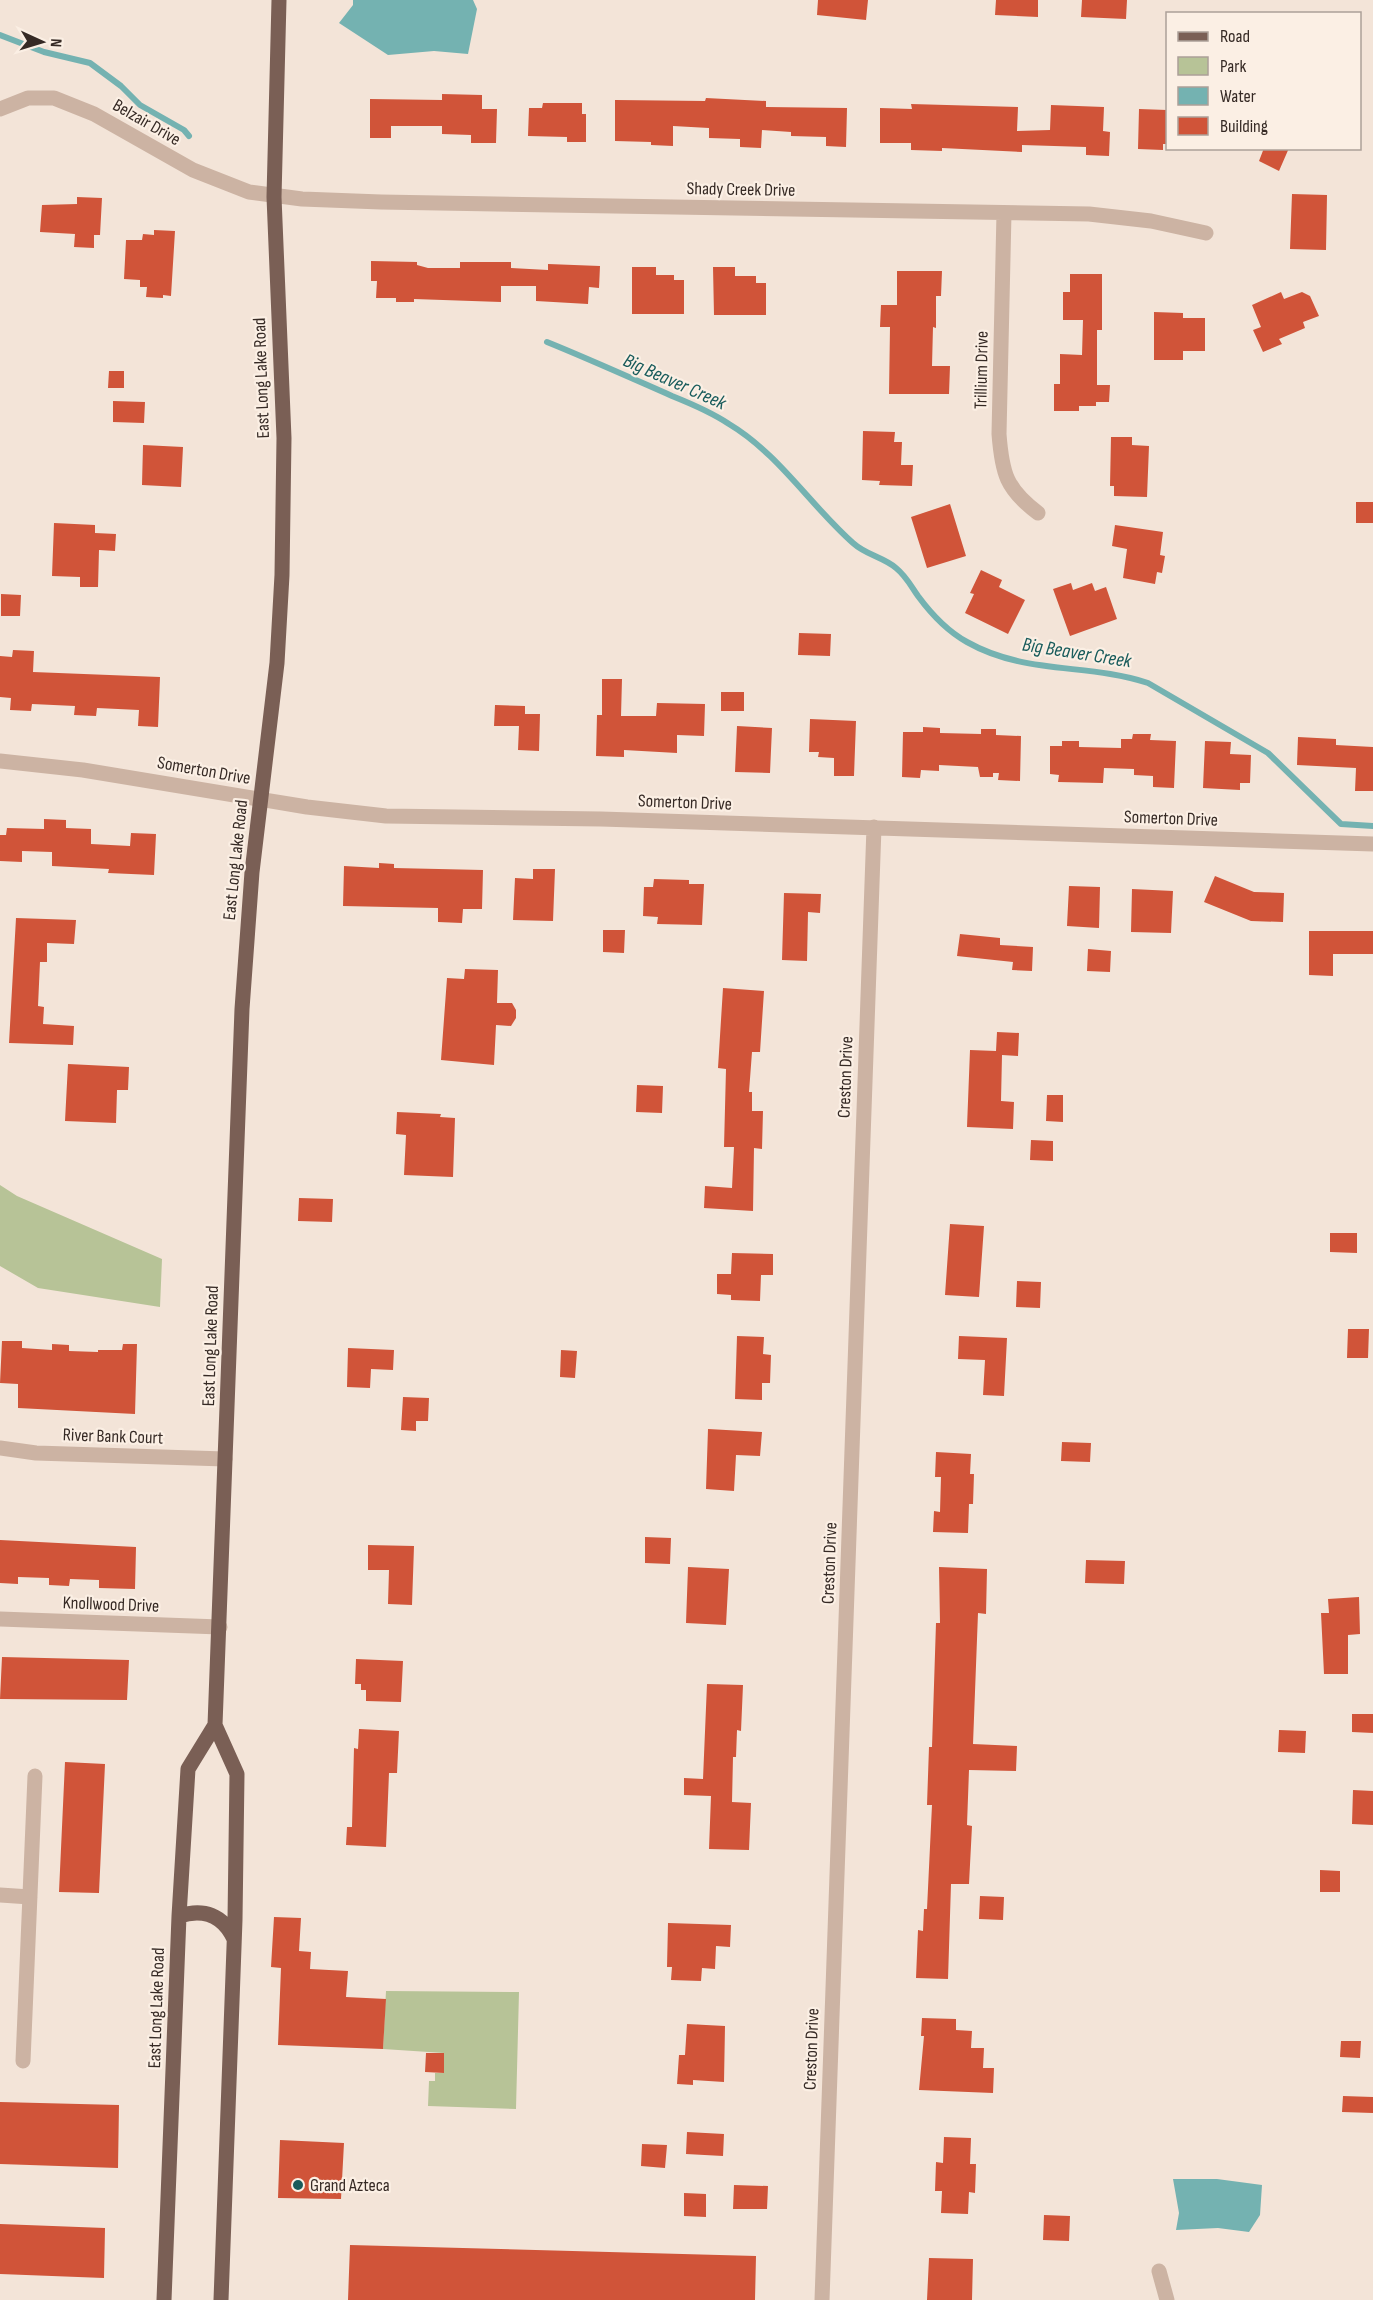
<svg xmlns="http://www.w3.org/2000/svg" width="1373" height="2300" font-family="'Sofia Sans Condensed',sans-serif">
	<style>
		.green { fill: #b7c397 }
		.water { fill: #74b2b1 }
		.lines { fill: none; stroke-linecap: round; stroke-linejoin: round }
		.stream { stroke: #74b2b1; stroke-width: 6 }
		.building { fill: #d05439 }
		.minor { stroke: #ccb3a3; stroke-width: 15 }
		.major { stroke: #7a5f55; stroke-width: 15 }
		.poi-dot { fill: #185b5b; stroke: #fbefe4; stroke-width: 2 }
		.labels { text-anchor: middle; stroke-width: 4.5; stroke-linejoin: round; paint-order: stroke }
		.street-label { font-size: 18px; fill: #362a25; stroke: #fbefe4 }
		.poi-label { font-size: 18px; fill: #362a25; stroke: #fbefe4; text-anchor: start }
		.water-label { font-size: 20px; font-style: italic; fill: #185b5b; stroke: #fbefe4 }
	</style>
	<rect width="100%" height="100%" fill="#f3e4d8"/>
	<path class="green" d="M 0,1185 L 17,1196 L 162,1259 L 160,1307 L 38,1288 L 0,1266 Z
		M 386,1991 L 519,1992 L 516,2109 L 428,2106 L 429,2081 L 435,2081 L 435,2073 L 444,2073 L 444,2053 L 383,2049 Z"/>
	<path class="water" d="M 353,0 L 473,0 L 477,9 L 468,54 L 434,51 L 388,55 L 339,23 L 353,5 Z
		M 1173,2179 L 1217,2179 L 1262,2185 L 1260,2215 L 1249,2232 L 1218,2228 L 1176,2230 L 1179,2213 Z"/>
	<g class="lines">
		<path class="stream" d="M 0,35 L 44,52 L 90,63 L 121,86 L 140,105 L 184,130 L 189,136
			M 547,342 C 589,359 631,378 672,396 C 692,404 711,412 729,424 C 779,454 810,505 853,543 C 866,555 883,557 896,568 C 906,576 911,586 918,596 C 932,615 947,631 967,642 C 1025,675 1088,663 1148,683 L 1268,753 L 1341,824 L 1373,826"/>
	</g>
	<path class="building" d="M 818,0 L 868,0 L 866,20 L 817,15 Z
		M 996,0 L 1038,0 L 1038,17 L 995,15 Z
		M 1082,0 L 1127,0 L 1126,19 L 1081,17 Z
		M 442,94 L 482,95 L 482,109 L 497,109 L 496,143 L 471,143 L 471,135 L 442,134 L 442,126 L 391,126 L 391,138 L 370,138 L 370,99 L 442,100 Z
		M 706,98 L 766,101 L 766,107 L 847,108 L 846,147 L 826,146 L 826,137 L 791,136 L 791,132 L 762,130 L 761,148 L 740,147 L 740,139 L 709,138 L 709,128 L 673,126 L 673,146 L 651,145 L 651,142 L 615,141 L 615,100 L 705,101 Z
		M 543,103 L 582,103 L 582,114 L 586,114 L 586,142 L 567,142 L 567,137 L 528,136 L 529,108 L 542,108 Z
		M 911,104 L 1018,107 L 1017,131 L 1050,130 L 1051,105 L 1104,107 L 1103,131 L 1110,132 L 1109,156 L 1086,155 L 1086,147 L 1022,145 L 1022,152 L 942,148 L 942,151 L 911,150 L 911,143 L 880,143 L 880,108 L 912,109 Z
		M 1139,109 L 1167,110 L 1167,144 L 1163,144 L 1163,150 L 1138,149 Z
		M 1264,148 L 1289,148 L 1279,171 L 1259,161 Z
		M 1292,194 L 1327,195 L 1326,250 L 1290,249 Z
		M 77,197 L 102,198 L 100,235 L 94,235 L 94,248 L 74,247 L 75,234 L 40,232 L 42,205 L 77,204 Z
		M 154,230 L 175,231 L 171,296 L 163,295 L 163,298 L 146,297 L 147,287 L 140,287 L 140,280 L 124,279 L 126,240 L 142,240 L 143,234 L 154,235 Z
		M 371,261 L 417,262 L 417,265 L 428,268 L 460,268 L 460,262 L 511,262 L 511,268 L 548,270 L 548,264 L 600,266 L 599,288 L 589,287 L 588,304 L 536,301 L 536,286 L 501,286 L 501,302 L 414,299 L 414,302 L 396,302 L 396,298 L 376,298 L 377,281 L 371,281 Z
		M 632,267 L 656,267 L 656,275 L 674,275 L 674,280 L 684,280 L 684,314 L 632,314 Z
		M 713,267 L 735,267 L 735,276 L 756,276 L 756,283 L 766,283 L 766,315 L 714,315 Z
		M 897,271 L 942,271 L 941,296 L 936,296 L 936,328 L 933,327 L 932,366 L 950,366 L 949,394 L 889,394 L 890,327 L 880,327 L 881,305 L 897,305 Z
		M 1070,274 L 1102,274 L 1102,330 L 1097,330 L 1097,385 L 1110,385 L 1109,402 L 1096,402 L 1096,406 L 1079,406 L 1079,411 L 1054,411 L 1054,384 L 1060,384 L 1060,354 L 1082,355 L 1083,320 L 1063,320 L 1063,292 L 1070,292 Z
		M 1281,292 L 1284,299 L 1302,292 L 1310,296 L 1319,316 L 1303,322 L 1305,328 L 1279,339 L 1282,344 L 1263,352 L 1253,330 L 1261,327 L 1252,305 Z
		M 1154,312 L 1183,313 L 1183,318 L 1205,318 L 1205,351 L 1183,351 L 1183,360 L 1154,360 Z
		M 109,371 L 124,371 L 124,388 L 108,388 Z
		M 113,401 L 145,402 L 144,423 L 113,422 Z
		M 863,431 L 895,432 L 894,442 L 902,442 L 901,465 L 913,465 L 912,486 L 879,485 L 880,481 L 862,480 Z
		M 1111,437 L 1132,437 L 1132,445 L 1149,446 L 1147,497 L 1114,496 L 1114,486 L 1110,486 Z
		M 143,445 L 183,447 L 181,487 L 142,485 Z
		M 1356,502 L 1373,502 L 1373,523 L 1356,523 Z
		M 950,504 L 966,556 L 927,568 L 911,517 Z
		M 54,523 L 95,525 L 95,533 L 116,534 L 115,551 L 99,550 L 98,587 L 80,587 L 80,577 L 52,576 Z
		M 1115,525 L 1163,532 L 1160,555 L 1165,556 L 1162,573 L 1157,572 L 1155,584 L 1123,578 L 1127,549 L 1112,546 Z
		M 981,570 L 1002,580 L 999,587 L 1025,600 L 1008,634 L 965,613 L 974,594 L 970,593 Z
		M 1071,583 L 1073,590 L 1092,583 L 1095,591 L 1106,587 L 1117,619 L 1070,636 L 1053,589 Z
		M 1,594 L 21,595 L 20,616 L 1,616 Z
		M 799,633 L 831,634 L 830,656 L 798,655 Z
		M 13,650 L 34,651 L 33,672 L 160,677 L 158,727 L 138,726 L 139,710 L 97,708 L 96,716 L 74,715 L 75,706 L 32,704 L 31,711 L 10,710 L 11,698 L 0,697 L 0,656 L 12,657 Z
		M 602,679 L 622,679 L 621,716 L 656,716 L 657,703 L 705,704 L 704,736 L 677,735 L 677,753 L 624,750 L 624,757 L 596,756 L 597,715 L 602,715 Z
		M 721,692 L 744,692 L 744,711 L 721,711 Z
		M 495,705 L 525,706 L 525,714 L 540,714 L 539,751 L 518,750 L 519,726 L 494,726 Z
		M 810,719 L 856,721 L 854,776 L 834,776 L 834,758 L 818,757 L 819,752 L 809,752 Z
		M 737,726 L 772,728 L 770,773 L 735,772 Z
		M 923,727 L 940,728 L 940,733 L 981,734 L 981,729 L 996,729 L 996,735 L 1021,736 L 1020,781 L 998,780 L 999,773 L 993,773 L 993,777 L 980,777 L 978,767 L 939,765 L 939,771 L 921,770 L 920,778 L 902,777 L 903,732 L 923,732 Z
		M 1133,734 L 1151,734 L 1150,740 L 1176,741 L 1174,788 L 1153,787 L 1153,776 L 1134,775 L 1134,769 L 1104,768 L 1103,783 L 1058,782 L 1059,775 L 1050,774 L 1050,746 L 1062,746 L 1062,741 L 1079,741 L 1079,747 L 1121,748 L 1121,739 L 1132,739 Z
		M 1298,737 L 1336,739 L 1336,745 L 1373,747 L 1373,791 L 1355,791 L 1356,768 L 1297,765 Z
		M 1205,741 L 1231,742 L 1230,754 L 1251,755 L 1250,783 L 1240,783 L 1240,790 L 1203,788 Z
		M 44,819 L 66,820 L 66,828 L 91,829 L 91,844 L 130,846 L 131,833 L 156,834 L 154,875 L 108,873 L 109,869 L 52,866 L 52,852 L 22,851 L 22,862 L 0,861 L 0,835 L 6,835 L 7,828 L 44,829 Z
		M 379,863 L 394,864 L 394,868 L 483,870 L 482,909 L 463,909 L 462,923 L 438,922 L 438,908 L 343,906 L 344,866 L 379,868 Z
		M 533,869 L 555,869 L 553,921 L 513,920 L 515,878 L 533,879 Z
		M 1215,876 L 1254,892 L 1284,893 L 1283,922 L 1251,921 L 1204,902 Z
		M 654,879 L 689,880 L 689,884 L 704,884 L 702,925 L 657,924 L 658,917 L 643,916 L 644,887 L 653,887 Z
		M 1069,886 L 1100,887 L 1099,928 L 1067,926 Z
		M 1132,889 L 1173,891 L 1171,933 L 1131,932 Z
		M 784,893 L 821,894 L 820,913 L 808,912 L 807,961 L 782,960 Z
		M 16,918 L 76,920 L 74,944 L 47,943 L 47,962 L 40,962 L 38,1006 L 44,1007 L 43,1024 L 74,1026 L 73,1045 L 9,1043 Z
		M 603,930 L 625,930 L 624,953 L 603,952 Z
		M 1309,931 L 1373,931 L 1373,954 L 1333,954 L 1333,976 L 1309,975 Z
		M 960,934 L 1000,938 L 1000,945 L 1033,947 L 1032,971 L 1012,970 L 1013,962 L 957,956 Z
		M 1088,949 L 1111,951 L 1110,972 L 1087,971 Z
		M 465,969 L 498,970 L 497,1003 L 512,1003 L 516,1010 L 516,1018 L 511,1026 L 496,1025 L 494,1065 L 441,1060 L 447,978 L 464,979 Z
		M 723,988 L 764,991 L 760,1052 L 752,1052 L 749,1092 L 752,1092 L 752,1111 L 763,1111 L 762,1149 L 754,1148 L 753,1211 L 704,1208 L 705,1186 L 732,1188 L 734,1147 L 724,1147 L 726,1069 L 718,1068 Z
		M 997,1032 L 1019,1033 L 1018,1056 L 1002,1055 L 1001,1101 L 1014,1102 L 1013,1129 L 967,1127 L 970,1050 L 996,1051 Z
		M 68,1064 L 129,1067 L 128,1090 L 117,1090 L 116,1123 L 65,1121 Z
		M 637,1085 L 663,1086 L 662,1113 L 636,1112 Z
		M 1047,1095 L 1063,1095 L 1063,1122 L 1046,1121 Z
		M 397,1112 L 441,1114 L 440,1117 L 455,1118 L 453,1177 L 404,1175 L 406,1135 L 396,1134 Z
		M 1031,1140 L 1053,1141 L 1053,1161 L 1030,1160 Z
		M 299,1198 L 333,1199 L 332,1222 L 298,1221 Z
		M 950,1224 L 984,1226 L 979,1297 L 945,1295 Z
		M 1330,1233 L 1357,1233 L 1357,1253 L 1330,1252 Z
		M 732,1253 L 773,1254 L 773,1275 L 761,1275 L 760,1301 L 731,1300 L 731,1295 L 717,1294 L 717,1274 L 731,1274 Z
		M 1017,1281 L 1041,1282 L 1040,1308 L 1016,1307 Z
		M 1348,1329 L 1369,1329 L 1368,1358 L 1347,1358 Z
		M 737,1336 L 764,1337 L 763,1354 L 771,1355 L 770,1383 L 762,1383 L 762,1400 L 735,1399 Z
		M 959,1336 L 1007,1338 L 1004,1396 L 983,1395 L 985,1360 L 958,1359 Z
		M 2,1341 L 22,1341 L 22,1348 L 52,1350 L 52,1344 L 69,1345 L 69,1351 L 98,1352 L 98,1350 L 122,1350 L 123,1344 L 137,1344 L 135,1414 L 18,1408 L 18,1384 L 0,1383 Z
		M 348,1348 L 394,1350 L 393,1370 L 371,1369 L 370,1388 L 347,1387 Z
		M 561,1350 L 577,1351 L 575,1378 L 560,1377 Z
		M 403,1397 L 429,1398 L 428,1421 L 416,1421 L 416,1431 L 401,1430 Z
		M 708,1429 L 762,1432 L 760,1456 L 736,1455 L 734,1491 L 706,1489 Z
		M 1062,1442 L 1091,1443 L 1090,1462 L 1061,1461 Z
		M 936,1452 L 971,1454 L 970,1474 L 974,1474 L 973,1504 L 969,1504 L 968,1533 L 933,1532 L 934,1511 L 940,1512 L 941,1477 L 935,1477 Z
		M 645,1537 L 671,1538 L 670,1564 L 645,1563 Z
		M 0,1540 L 136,1547 L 135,1589 L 99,1588 L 99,1580 L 70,1579 L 69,1586 L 49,1585 L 49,1578 L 18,1577 L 18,1584 L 0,1583 Z
		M 368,1545 L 414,1546 L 412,1605 L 388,1604 L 389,1570 L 368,1570 Z
		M 1086,1560 L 1125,1561 L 1124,1584 L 1085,1583 Z
		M 688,1567 L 729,1569 L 726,1625 L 686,1623 Z
		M 939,1567 L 987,1569 L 986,1614 L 978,1613 L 973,1744 L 1017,1746 L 1016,1771 L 969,1770 L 967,1825 L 972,1826 L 969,1884 L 951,1884 L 948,1979 L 916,1978 L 918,1930 L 923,1931 L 924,1909 L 927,1909 L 932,1805 L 927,1805 L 929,1747 L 932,1747 L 936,1623 L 940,1623 Z
		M 1359,1597 L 1360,1634 L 1348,1635 L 1348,1674 L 1324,1674 L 1321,1613 L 1329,1613 L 1328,1599 Z
		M 2,1657 L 129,1660 L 127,1700 L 0,1699 Z
		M 356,1659 L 403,1661 L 401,1702 L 366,1701 L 366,1690 L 361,1690 L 361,1684 L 355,1684 Z
		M 707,1684 L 743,1685 L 741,1731 L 737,1730 L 736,1757 L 733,1757 L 732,1802 L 751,1803 L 749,1850 L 709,1849 L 711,1796 L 684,1795 L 684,1778 L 703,1779 Z
		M 1352,1714 L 1373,1714 L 1373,1733 L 1352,1732 Z
		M 359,1729 L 399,1731 L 397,1773 L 389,1773 L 386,1847 L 346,1845 L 347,1827 L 352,1827 L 354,1748 L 358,1749 Z
		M 1279,1730 L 1306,1731 L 1305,1753 L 1278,1752 Z
		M 65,1762 L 105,1764 L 99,1893 L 59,1892 Z
		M 1353,1790 L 1373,1791 L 1373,1825 L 1352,1824 Z
		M 1320,1870 L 1340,1871 L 1340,1892 L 1320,1892 Z
		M 980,1896 L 1004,1897 L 1003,1920 L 979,1919 Z
		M 274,1917 L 301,1918 L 299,1951 L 311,1952 L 310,1969 L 348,1971 L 346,1997 L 386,1999 L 383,2049 L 278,2045 L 281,1968 L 271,1967 Z
		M 668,1923 L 731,1925 L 730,1947 L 716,1946 L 715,1969 L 702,1968 L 701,1981 L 671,1980 L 672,1967 L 667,1967 Z
		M 922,2018 L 956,2019 L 956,2030 L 972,2031 L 971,2048 L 984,2048 L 983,2068 L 994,2068 L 993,2093 L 919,2090 L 924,2036 L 921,2036 Z
		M 687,2024 L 725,2026 L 724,2082 L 693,2080 L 693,2085 L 677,2084 L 679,2055 L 685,2055 Z
		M 1341,2041 L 1361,2041 L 1360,2058 L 1340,2057 Z
		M 426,2053 L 444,2053 L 444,2073 L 425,2072 Z
		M 1343,2096 L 1373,2097 L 1373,2113 L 1342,2112 Z
		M 0,2102 L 119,2105 L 118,2168 L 0,2164 Z
		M 687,2132 L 724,2134 L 723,2156 L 686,2154 Z
		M 944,2137 L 971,2138 L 970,2164 L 976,2164 L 975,2193 L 969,2192 L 968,2214 L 941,2213 L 942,2191 L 935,2191 L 936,2162 L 943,2163 Z
		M 280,2140 L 344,2143 L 341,2199 L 278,2198 Z
		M 642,2144 L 667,2145 L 665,2168 L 641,2166 Z
		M 734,2185 L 768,2186 L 767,2209 L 733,2209 Z
		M 684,2193 L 706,2194 L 706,2217 L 684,2216 Z
		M 1044,2215 L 1070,2216 L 1069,2241 L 1043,2240 Z
		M 0,2224 L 105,2228 L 104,2278 L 0,2274 Z
		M 350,2245 L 756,2256 L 755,2300 L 348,2300 Z
		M 929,2258 L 973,2259 L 972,2300 L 927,2300 Z"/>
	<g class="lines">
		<path class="minor" d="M 0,109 L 28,98 L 54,98 L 94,114 L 193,170 L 249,192 L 302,199 L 381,202 L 1089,214 L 1151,221 L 1206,233
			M 1004,213 L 999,434 C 1002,473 1006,489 1038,513
			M 0,761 L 83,770 L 307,807 L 386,816 L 601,819 L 1373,844
			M 0,1448 L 36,1453 L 225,1459
			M 0,1619 L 220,1627
			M 0,1895 L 30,1897
			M 23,2061 L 35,1776
			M 1159,2271 L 1167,2300
			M 822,2300 L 874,827"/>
		<path class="major" d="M 179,1916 C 204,1908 223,1915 234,1939
			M 164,2300 L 179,1916 L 188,1769 L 215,1725
			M 221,2300 L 235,1920 L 237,1774 L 215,1725 L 242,1009 L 252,872 L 277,663 L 282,575 L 284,438 L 274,197 L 279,0"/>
	</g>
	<circle class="poi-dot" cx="298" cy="2185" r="6"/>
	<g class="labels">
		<g class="street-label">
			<text transform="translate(147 122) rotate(30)" y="6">Belzair Drive</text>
			<text transform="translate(741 189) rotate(1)" y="6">Shady Creek Drive</text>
			<text transform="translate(981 370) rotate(-89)" y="6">Trillium Drive</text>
			<text transform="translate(261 378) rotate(-92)" y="6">East Long Lake Road</text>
			<text transform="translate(204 770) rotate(10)" y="6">Somerton Drive</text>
			<text transform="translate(685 802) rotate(2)" y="6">Somerton Drive</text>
			<text transform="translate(1171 818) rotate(2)" y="6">Somerton Drive</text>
			<text transform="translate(235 860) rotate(-84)" y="6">East Long Lake Road</text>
			<text transform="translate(845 1077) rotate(-88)" y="6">Creston Drive</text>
			<text transform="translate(210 1346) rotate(-88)" y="6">East Long Lake Road</text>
			<text transform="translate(113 1436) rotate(2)" y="6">River Bank Court</text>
			<text transform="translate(829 1563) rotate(-88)" y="6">Creston Drive</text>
			<text transform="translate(111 1604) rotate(2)" y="6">Knollwood Drive</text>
			<text transform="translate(156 2008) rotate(-88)" y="6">East Long Lake Road</text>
			<text transform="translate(811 2049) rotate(-88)" y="6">Creston Drive</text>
		</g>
		<g class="poi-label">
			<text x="310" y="2191">Grand Azteca</text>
		</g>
		<g class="water-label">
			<text transform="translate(675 381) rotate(24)" y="7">Big Beaver Creek</text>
			<text transform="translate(1077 652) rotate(9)" y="7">Big Beaver Creek</text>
		</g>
	</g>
	<rect x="1166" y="12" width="195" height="138" fill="#fbefe4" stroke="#aca098" stroke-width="1.5"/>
	<rect x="1178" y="32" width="30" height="9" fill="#7a5f55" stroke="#aca098" stroke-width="1.5"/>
	<text x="1220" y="42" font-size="18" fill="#362a25">Road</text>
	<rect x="1178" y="57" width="30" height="18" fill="#b7c397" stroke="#aca098" stroke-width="1.5"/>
	<text x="1220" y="72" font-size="18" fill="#362a25">Park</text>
	<rect x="1178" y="87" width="30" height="18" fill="#74b2b1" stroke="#aca098" stroke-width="1.5"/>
	<text x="1220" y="102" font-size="18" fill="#362a25">Water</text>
	<rect x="1178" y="117" width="30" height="18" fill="#d05439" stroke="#aca098" stroke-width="1.5"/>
	<text x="1220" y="132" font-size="18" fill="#362a25">Building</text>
	<g transform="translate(42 42) rotate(94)" stroke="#fbefe4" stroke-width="4.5" paint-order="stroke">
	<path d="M0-4.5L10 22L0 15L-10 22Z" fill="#362a25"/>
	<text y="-9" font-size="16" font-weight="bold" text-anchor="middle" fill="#362a25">N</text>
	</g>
</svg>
